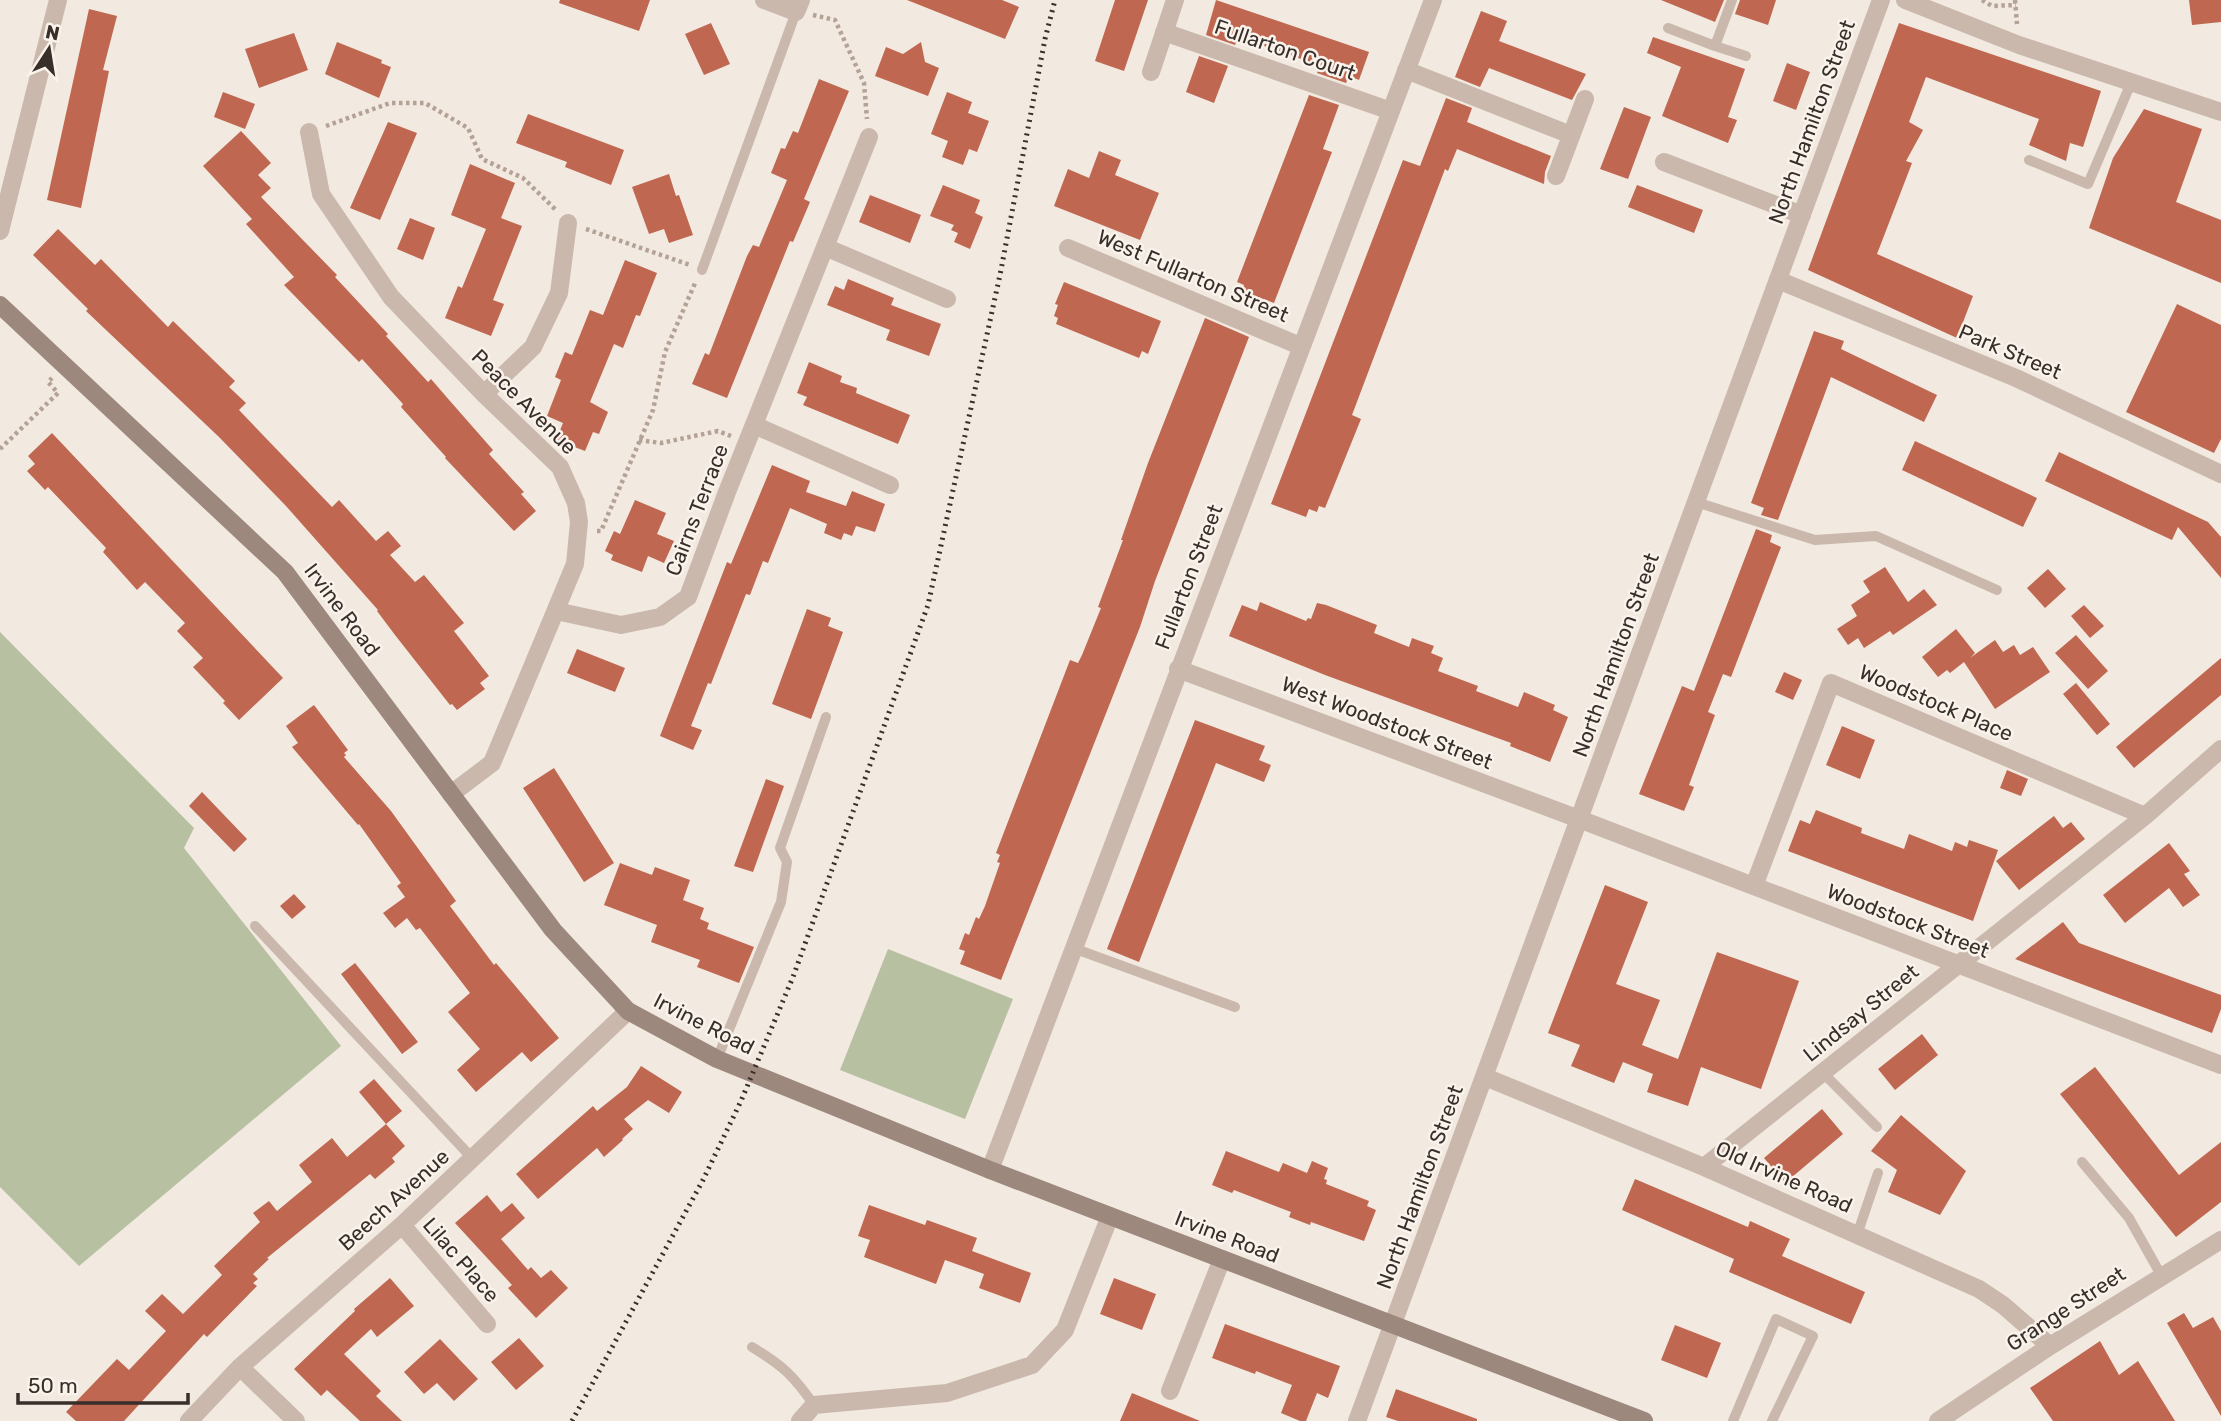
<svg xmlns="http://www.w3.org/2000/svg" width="2221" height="1421" font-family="Rubik,sans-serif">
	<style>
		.green { fill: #b7c0a0 }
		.building { fill: #bf6750 }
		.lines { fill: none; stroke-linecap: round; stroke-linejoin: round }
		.path { stroke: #b5a296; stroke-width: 4.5; stroke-dasharray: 3.5 3.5; stroke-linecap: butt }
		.service { stroke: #cab8ac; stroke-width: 10 }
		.minor { stroke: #cab8ac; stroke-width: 18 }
		.tertiary { stroke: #cab8ac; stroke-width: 18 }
		.secondary { stroke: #9d887d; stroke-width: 18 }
		.rail { stroke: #382e2a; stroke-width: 5; stroke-dasharray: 2 5; stroke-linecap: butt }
		.labels { text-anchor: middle; stroke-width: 5; stroke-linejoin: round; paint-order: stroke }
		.street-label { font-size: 21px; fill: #382e2a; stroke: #f9f3ec }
	</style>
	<rect width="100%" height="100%" fill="#f2e9e0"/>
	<path class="green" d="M 0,632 L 194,828 L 184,848 L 341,1046 L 79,1266 L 0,1187 Z
		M 888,949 L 1013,999 L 965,1119 L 840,1070 Z"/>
	<path class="building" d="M 560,0 L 650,0 L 639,31 L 559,3 Z
		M 907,0 L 1002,0 L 1019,7 L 1005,39 Z
		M 1115,0 L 1148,0 L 1124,71 L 1095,61 Z
		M 1216,0 L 1369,52 L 1359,80 L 1349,76 L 1346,83 L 1317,73 L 1320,66 L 1274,49 L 1238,38 L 1235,45 L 1206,35 Z
		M 1661,0 L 1724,0 L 1715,22 Z
		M 1740,0 L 1776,0 L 1768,25 L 1735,14 Z
		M 2189,0 L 2221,0 L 2221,22 L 2192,25 Z
		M 89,9 L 117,16 L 103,70 L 109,71 L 81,208 L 47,200 Z
		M 1481,11 L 1507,21 L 1499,41 L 1586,74 L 1572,100 L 1489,68 L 1480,87 L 1455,77 Z
		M 711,23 L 730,64 L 704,75 L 685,34 Z
		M 1899,23 L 2101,91 L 2083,147 L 2070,143 L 2066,161 L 2029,145 L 2039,119 L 1926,77 L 1909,122 L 1923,130 L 1906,161 L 1912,163 L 1877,254 L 1973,296 L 1957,338 L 1808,270 Z
		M 294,33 L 308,70 L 259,88 L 245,49 Z
		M 1653,37 L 1745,69 L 1728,117 L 1737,120 L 1728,143 L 1662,116 L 1681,67 L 1647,53 Z
		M 337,42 L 382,60 L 381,63 L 391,67 L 379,98 L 325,74 Z
		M 921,42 L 925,62 L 939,68 L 928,96 L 875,76 L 886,47 L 903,54 Z
		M 1199,56 L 1228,66 L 1214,103 L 1186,92 Z
		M 1787,63 L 1810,72 L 1796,110 L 1773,101 Z
		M 819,79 L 849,91 L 804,199 L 810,202 L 793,242 L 790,241 L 727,398 L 692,384 L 705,353 L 709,355 L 747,256 L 753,245 L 759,247 L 787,180 L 771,173 L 781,148 L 785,149 L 793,131 L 798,133 Z
		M 223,92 L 255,104 L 245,129 L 214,117 Z
		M 947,92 L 972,102 L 968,113 L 989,121 L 977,152 L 969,149 L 963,165 L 942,157 L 948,141 L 931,134 Z
		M 1309,95 L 1339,105 L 1323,149 L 1332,152 L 1274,303 L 1242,291 L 1244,285 L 1237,282 Z
		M 1446,98 L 1472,108 L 1467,122 L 1551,156 L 1545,172 L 1544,184 L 1457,149 L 1448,171 L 1445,169 L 1352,415 L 1361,419 L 1325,508 L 1319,506 L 1317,512 L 1309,509 L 1306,517 L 1271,504 L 1403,160 L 1420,166 Z
		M 1624,107 L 1651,117 L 1628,179 L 1600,169 Z
		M 2144,109 L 2202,129 L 2176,202 L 2221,220 L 2221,283 L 2089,228 L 2113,158 Z
		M 528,114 L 624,150 L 611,185 L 565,167 L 567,162 L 516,143 Z
		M 388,122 L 417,133 L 380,220 L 350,208 Z
		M 241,131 L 271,163 L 258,175 L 271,188 L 261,197 L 337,275 L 335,277 L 388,334 L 386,336 L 428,382 L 431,379 L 450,401 L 493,450 L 489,454 L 524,492 L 521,494 L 536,511 L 514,531 L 445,458 L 446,457 L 401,407 L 403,404 L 362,359 L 359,362 L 284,285 L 294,277 L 246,224 L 252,219 L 203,166 Z
		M 1099,151 L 1121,160 L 1115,175 L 1159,193 L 1140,240 L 1054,206 L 1068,169 L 1089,178 Z
		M 470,164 L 515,183 L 501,218 L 522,226 L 493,300 L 504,304 L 491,336 L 445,318 L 458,286 L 462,288 L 486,229 L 451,215 Z
		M 669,174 L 676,196 L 679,195 L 693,235 L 669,243 L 664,229 L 649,234 L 632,187 Z
		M 943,185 L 980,200 L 975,213 L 983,217 L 970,249 L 954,242 L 958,233 L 951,230 L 954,225 L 930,216 Z
		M 1637,185 L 1703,210 L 1694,233 L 1628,207 Z
		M 870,195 L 921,215 L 910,243 L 859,222 Z
		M 410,218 L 435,228 L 423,260 L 397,249 Z
		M 58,229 L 95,265 L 101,259 L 168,327 L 173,321 L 235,381 L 229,387 L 246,403 L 239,410 L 332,507 L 339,500 L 376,541 L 388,531 L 401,546 L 390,555 L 415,582 L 424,575 L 464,623 L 454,631 L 489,676 L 480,683 L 485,689 L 457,710 L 452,704 L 450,705 L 395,635 L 377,611 L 378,610 L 286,506 L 219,437 L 86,311 L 88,309 L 33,255 Z
		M 625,260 L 657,273 L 640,316 L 636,315 L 623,348 L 614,344 L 590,402 L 608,412 L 599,434 L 593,432 L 585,451 L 556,440 L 563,423 L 547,416 L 561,380 L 555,377 L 565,352 L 572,355 L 590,310 L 603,315 Z
		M 848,279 L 894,298 L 891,305 L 941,324 L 929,356 L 886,340 L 890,330 L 827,305 L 835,286 L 844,290 Z
		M 1064,282 L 1161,321 L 1148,354 L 1142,351 L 1139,358 L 1056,324 L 1058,318 L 1054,316 L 1058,305 L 1055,304 Z
		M 2177,304 L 2221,325 L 2221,439 L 2214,453 L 2126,412 Z
		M 1205,318 L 1249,337 L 1155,581 L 1140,627 L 1001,980 L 960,964 L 965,951 L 959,949 L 965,933 L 969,935 L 976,917 L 979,919 L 985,906 L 1000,863 L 997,862 L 1000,855 L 996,853 L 1070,660 L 1078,663 L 1082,655 L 1101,608 L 1098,607 L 1123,540 L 1121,540 L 1148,463 Z
		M 1814,331 L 1844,341 L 1841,349 L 1937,395 L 1924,422 L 1831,377 L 1778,520 L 1761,515 L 1764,508 L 1751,503 Z
		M 809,362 L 842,376 L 840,382 L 857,388 L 856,393 L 910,415 L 898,444 L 803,405 L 807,397 L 797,393 Z
		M 52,433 L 283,678 L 239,720 L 223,703 L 225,701 L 193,667 L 203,658 L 177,631 L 185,623 L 145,582 L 137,590 L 103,552 L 106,548 L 48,487 L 45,490 L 27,471 L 35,464 L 28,456 Z
		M 1915,441 L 2037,498 L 2023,527 L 1902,470 Z
		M 2059,452 L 2208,522 L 2221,537 L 2221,578 L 2178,527 L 2172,540 L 2045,481 Z
		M 772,465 L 810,481 L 806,492 L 846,506 L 852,491 L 885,504 L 875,532 L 856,526 L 852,536 L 844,533 L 841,540 L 824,533 L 827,524 L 790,508 L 768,563 L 763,561 L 750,595 L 746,594 L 711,684 L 708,683 L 691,726 L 702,730 L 693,750 L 660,736 L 727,562 L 731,564 Z
		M 635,500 L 666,513 L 657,534 L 674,541 L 664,563 L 648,556 L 642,572 L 611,560 L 613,555 L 605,551 L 614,531 L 620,534 Z
		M 1756,529 L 1772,535 L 1770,542 L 1781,547 L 1731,677 L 1723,674 L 1708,712 L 1715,715 L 1689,785 L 1694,787 L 1684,811 L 1639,794 L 1682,686 L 1694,691 Z
		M 1885,567 L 1908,602 L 1924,589 L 1937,605 L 1893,635 L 1890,631 L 1864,648 L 1858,638 L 1848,645 L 1837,629 L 1857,616 L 1851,605 L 1870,592 L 1863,581 Z
		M 2048,569 L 2066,589 L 2045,608 L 2027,588 Z
		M 1260,602 L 1306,621 L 1308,618 L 1311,619 L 1317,603 L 1326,605 L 1377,625 L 1374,633 L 1409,647 L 1412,638 L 1434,646 L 1431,653 L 1443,658 L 1438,671 L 1478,686 L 1476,691 L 1518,707 L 1524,692 L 1555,705 L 1553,710 L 1568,717 L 1550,762 L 1510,746 L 1511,743 L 1325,675 L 1229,636 L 1242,605 L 1257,611 Z
		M 2084,605 L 2104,626 L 2090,638 L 2071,616 Z
		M 807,609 L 831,618 L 828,626 L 843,632 L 811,719 L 772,704 Z
		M 1956,629 L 1975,653 L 1970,658 L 1995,640 L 2003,652 L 2014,645 L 2020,655 L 2033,647 L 2050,672 L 1995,709 L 1964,662 L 1950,673 L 1947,670 L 1938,677 L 1922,657 Z
		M 2076,635 L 2108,671 L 2088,689 L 2055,653 Z
		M 577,649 L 625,668 L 615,692 L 567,673 Z
		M 2221,658 L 2221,695 L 2134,768 L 2116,747 Z
		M 1784,672 L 1802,680 L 1793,700 L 1775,692 Z
		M 2076,683 L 2110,724 L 2097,735 L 2063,694 Z
		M 314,705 L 348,750 L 344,753 L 346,755 L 344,757 L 391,811 L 456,901 L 450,906 L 494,965 L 496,963 L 559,1038 L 531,1062 L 522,1052 L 476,1092 L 457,1070 L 480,1049 L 448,1012 L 470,993 L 420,928 L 416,930 L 407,918 L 395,928 L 383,913 L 405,897 L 397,886 L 401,883 L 359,824 L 358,825 L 292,747 L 298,743 L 286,726 Z
		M 1195,720 L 1265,746 L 1259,760 L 1271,765 L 1264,782 L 1216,763 L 1139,962 L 1107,949 Z
		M 1842,726 L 1875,740 L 1860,779 L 1826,765 Z
		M 554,768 L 614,863 L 584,882 L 523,788 Z
		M 2007,770 L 2028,779 L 2021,796 L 2000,788 Z
		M 766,779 L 784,786 L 753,872 L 734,866 Z
		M 202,792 L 247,839 L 234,852 L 189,806 Z
		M 1816,810 L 1862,828 L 1861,833 L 1904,849 L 1909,834 L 1952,851 L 1955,842 L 1967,847 L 1969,840 L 1998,850 L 1973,921 L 1788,851 L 1800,820 L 1810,824 Z
		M 2054,816 L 2063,828 L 2071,822 L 2085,839 L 2019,890 L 1996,861 Z
		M 2169,843 L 2190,871 L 2184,874 L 2200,895 L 2183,907 L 2169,888 L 2125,923 L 2103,895 Z
		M 620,863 L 652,875 L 655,867 L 690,880 L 683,900 L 704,908 L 700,919 L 709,923 L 707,929 L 754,947 L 739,983 L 697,967 L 700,960 L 651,942 L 657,925 L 604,905 Z
		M 1605,885 L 1648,902 L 1616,984 L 1660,1000 L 1642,1045 L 1678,1059 L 1717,952 L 1799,981 L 1761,1089 L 1701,1067 L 1688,1106 L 1647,1092 L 1653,1074 L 1623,1062 L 1614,1083 L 1571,1066 L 1580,1045 L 1548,1033 Z
		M 294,894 L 306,907 L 292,919 L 280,906 Z
		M 2063,922 L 2079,943 L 2221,995 L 2221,1009 L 2212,1033 L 2015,959 Z
		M 355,963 L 418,1042 L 402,1054 L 341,974 Z
		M 1922,1034 L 1938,1055 L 1895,1090 L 1878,1069 Z
		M 641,1066 L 682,1092 L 669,1113 L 648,1100 L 624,1119 L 633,1129 L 622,1139 L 623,1140 L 604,1157 L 597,1148 L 538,1199 L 516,1174 L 593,1106 L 597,1111 L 627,1087 Z
		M 2095,1067 L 2179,1175 L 2221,1142 L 2221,1202 L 2176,1237 L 2060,1094 Z
		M 374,1079 L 402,1111 L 386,1124 L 359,1092 Z
		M 1822,1109 L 1843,1134 L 1785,1183 L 1764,1158 Z
		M 1901,1115 L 1966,1171 L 1940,1215 L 1888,1192 L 1897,1170 L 1871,1151 Z
		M 386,1124 L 405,1146 L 392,1158 L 395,1162 L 375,1179 L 370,1174 L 267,1258 L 269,1259 L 253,1274 L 258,1279 L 253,1283 L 257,1286 L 207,1337 L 204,1334 L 124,1421 L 76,1421 L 66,1412 L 117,1359 L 129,1370 L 166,1331 L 145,1311 L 162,1294 L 183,1314 L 222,1275 L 214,1266 L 260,1222 L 253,1213 L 269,1201 L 277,1211 L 312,1182 L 299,1165 L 332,1138 L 347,1157 Z
		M 1226,1151 L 1279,1172 L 1283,1163 L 1307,1173 L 1312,1161 L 1328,1168 L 1324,1179 L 1327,1180 L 1326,1184 L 1369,1201 L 1367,1206 L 1376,1210 L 1364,1241 L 1311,1222 L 1310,1225 L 1289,1217 L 1291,1212 L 1234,1190 L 1232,1193 L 1212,1185 Z
		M 1635,1179 L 1748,1227 L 1750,1221 L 1790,1239 L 1782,1256 L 1865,1292 L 1851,1324 L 1729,1272 L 1734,1259 L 1622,1210 Z
		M 487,1195 L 501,1212 L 512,1203 L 525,1218 L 501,1239 L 528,1270 L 531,1267 L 541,1278 L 551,1270 L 568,1288 L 536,1318 L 508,1288 L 512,1285 L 455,1223 Z
		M 869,1205 L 925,1225 L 927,1220 L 977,1238 L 972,1251 L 1031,1273 L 1020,1303 L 979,1288 L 984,1274 L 945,1260 L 936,1284 L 864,1257 L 870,1240 L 858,1236 Z
		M 390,1278 L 414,1306 L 377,1337 L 371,1329 L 344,1354 L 381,1391 L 376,1396 L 402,1421 L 360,1421 L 327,1390 L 321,1396 L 294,1369 L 355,1311 L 354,1309 Z
		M 1114,1278 L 1156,1294 L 1142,1330 L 1100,1314 Z
		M 2184,1313 L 2193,1328 L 2213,1317 L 2221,1331 L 2221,1416 L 2167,1323 Z
		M 1225,1324 L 1340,1366 L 1328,1398 L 1317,1393 L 1306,1421 L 1300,1421 L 1281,1413 L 1292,1385 L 1256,1371 L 1255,1374 L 1212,1358 Z
		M 1675,1325 L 1721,1343 L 1707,1378 L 1661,1360 Z
		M 519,1338 L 544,1366 L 516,1390 L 491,1362 Z
		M 440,1339 L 478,1379 L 454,1401 L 437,1383 L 424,1394 L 404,1372 Z
		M 2100,1341 L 2119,1375 L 2138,1361 L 2175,1421 L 2053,1421 L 2030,1388 Z
		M 1396,1389 L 1477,1419 L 1477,1421 L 1398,1421 L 1386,1417 Z
		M 1132,1393 L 1200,1421 L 1120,1421 Z"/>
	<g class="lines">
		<path class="path" d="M 1982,0 L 1992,6 L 2016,5
			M 2015,0 L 2017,24
			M 813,15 L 835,20 L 864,83 L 867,119
			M 326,126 L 390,103 L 425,103 L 468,128 L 482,159 L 523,178 L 556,210
			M 586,229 L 690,265
			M 639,440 L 661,443 L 718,431 L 731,436
			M 0,449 L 58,393 L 48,382 L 52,378
			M 597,531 L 601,531 L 653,410 L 665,352 L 696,281"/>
		<path class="service" d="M 1668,28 L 1715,46 L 1732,0
			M 1715,46 L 1746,56
			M 2029,160 L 2088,184 L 2131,83
			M 702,270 L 796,12
			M 1696,502 L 1815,540 L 1876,536 L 1997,590
			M 255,926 L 473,1159
			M 1073,948 L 1235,1007
			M 717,1059 L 781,902 L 787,862 L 780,848 L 826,717
			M 1822,1072 L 1877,1127
			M 2082,1162 L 2129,1218 L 2161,1275
			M 1857,1235 L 1878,1173
			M 752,1347 C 783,1366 793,1375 814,1405
			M 1733,1421 L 1776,1319 L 1813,1336 L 1772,1421"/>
		<path class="minor" d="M 764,0 L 796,12 L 801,0
			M 1164,32 L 1391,111
			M 1406,70 L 1571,135
			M 1151,72 L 1175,0
			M 309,132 L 321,194 L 391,297 L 484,394 L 560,467 L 576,503 L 579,522 L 575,564 L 492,763 L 451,794
			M 1664,162 L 1802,215
			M 1556,176 L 1585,99
			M 0,231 L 58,0
			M 825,247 L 947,299
			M 1068,248 L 1300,346
			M 1778,280 L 2016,378 L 2221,474
			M 484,394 L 533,347 L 559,293 L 568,223
			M 754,425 L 890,485
			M 556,611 L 621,625 L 660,617 L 688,597 L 727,492 L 869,137
			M 1178,669 L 1579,819 L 2221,1065
			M 1754,886 L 1831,683 L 2145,816
			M 1485,1077 L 1704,1167 L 1979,1289 L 2003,1305 L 2050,1346
			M 1704,1167 L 2145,816 L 2221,749
			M 990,1170 L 1433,0
			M 402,1225 L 487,1324
			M 240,1367 L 296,1421
			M 1170,1391 L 1222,1259
			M 189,1421 L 240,1367 L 402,1225 L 628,1011
			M 800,1421 L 814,1405 L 947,1393 L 1032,1365 L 1065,1330 L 1110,1216
			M 1938,1421 L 2050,1346 L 2221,1240"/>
		<path class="tertiary" d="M 1905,0 L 2019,45 L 2221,112
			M 1357,1421 L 1881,0"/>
		<path class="secondary" d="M 0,305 L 285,572 L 553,930 L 628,1011 L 717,1059 L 990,1170 L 1644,1421"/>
		<path class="rail" d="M 572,1421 L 703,1180 L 741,1101 L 793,977 L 928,605 L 1000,275 L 1045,39 L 1055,0"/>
	</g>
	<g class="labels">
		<g class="street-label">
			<text transform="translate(1285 50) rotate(19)" y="7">Fullarton Court</text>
			<text transform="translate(1812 122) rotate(-70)" y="7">North Hamilton Street</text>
			<text transform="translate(1193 276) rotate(23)" y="7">West Fullarton Street</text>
			<text transform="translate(2010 352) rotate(23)" y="7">Park Street</text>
			<text transform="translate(524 402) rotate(45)" y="7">Peace Avenue</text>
			<text transform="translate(697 510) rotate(-69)" y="7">Cairns Terrace</text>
			<text transform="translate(1189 577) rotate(-69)" y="7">Fullarton Street</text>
			<text transform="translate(342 610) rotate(53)" y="7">Irvine Road</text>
			<text transform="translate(1616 655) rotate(-70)" y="7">North Hamilton Street</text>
			<text transform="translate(1936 703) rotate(23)" y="7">Woodstock Place</text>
			<text transform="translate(1387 723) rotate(21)" y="7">West Woodstock Street</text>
			<text transform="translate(1908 921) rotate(21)" y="7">Woodstock Street</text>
			<text transform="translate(1861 1013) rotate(-39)" y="7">Lindsay Street</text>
			<text transform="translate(704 1024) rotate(27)" y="7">Irvine Road</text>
			<text transform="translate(1784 1177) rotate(24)" y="7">Old Irvine Road</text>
			<text transform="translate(1420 1187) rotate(-70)" y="7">North Hamilton Street</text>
			<text transform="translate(394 1200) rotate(-42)" y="7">Beech Avenue</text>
			<text transform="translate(1227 1237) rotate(21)" y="7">Irvine Road</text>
			<text transform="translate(461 1260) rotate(49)" y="7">Lilac Place</text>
			<text transform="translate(2066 1309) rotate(-33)" y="7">Grange Street</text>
		</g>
	</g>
	<g transform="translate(49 49) rotate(12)" stroke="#f9f3ec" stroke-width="5" paint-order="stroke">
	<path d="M0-5L12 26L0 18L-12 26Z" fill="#382e2a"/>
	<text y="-10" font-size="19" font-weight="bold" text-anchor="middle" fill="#382e2a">N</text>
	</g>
	<path d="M18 1393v10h170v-10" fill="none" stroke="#382e2a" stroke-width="3.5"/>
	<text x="28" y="1393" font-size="21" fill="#382e2a" stroke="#f9f3ec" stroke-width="5" paint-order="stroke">50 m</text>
</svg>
